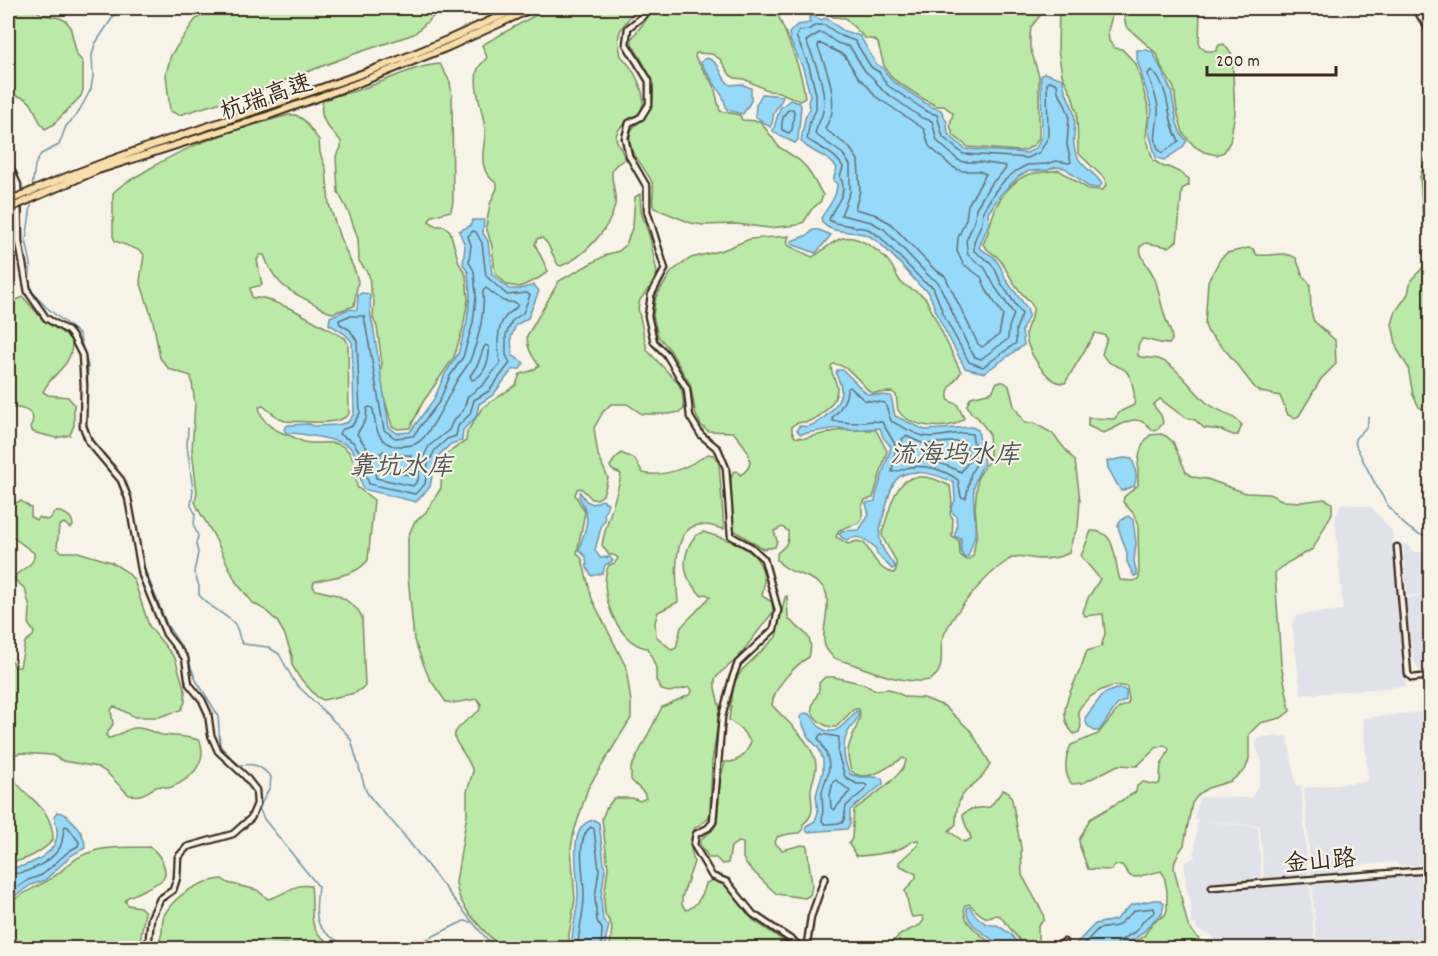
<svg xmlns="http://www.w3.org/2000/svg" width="1438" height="956" font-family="Dekko,'LXGW WenKai TC',sans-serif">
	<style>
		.built { fill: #e1e2e9 }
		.green { fill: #bbe9a7; stroke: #7b8a62; stroke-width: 1.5 }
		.water { fill: #97d9f9; stroke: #7293a1; stroke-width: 1.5 }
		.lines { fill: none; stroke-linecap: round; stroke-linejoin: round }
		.shore { stroke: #607076; stroke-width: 1.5 }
		.stream { stroke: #7293a1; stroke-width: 1.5 }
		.minor-casing { stroke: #3b2a1e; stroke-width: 9 }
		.highway-casing { stroke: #3b2a1e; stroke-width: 10 }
		.minor { stroke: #f7f3e8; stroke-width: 4.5 }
		.highway { stroke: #f8deab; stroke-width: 6 }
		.highway-bridge-casing { stroke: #3b2a1e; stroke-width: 10; stroke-linecap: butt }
		.highway-bridge { stroke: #f8deab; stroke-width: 6 }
		.labels { text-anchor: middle; stroke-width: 4.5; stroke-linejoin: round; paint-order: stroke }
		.street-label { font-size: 24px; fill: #3b2a1e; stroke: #f7f3e8 }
		.water-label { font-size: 26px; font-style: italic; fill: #525655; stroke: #f7f3e8 }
	</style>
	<rect width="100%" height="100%" fill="#f7f3e8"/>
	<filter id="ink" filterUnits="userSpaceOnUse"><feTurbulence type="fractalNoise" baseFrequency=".0167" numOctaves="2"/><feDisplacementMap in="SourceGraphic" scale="12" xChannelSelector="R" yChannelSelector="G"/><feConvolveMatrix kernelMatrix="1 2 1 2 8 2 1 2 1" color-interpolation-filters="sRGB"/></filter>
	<g filter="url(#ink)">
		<path class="built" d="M 1342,503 L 1371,507 L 1392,531 L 1406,686 L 1301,695 L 1292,624 L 1297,615 L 1343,610 L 1335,518 Z
			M 1403,544 L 1406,544 L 1414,552 L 1425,552 L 1430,549 L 1430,593 L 1407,596 Z
			M 1430,594 L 1430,671 L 1426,671 L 1419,669 L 1414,662 L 1405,602 L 1407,598 Z
			M 1430,711 L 1430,864 L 1400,866 L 1395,862 L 1359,865 L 1353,871 L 1311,875 L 1304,788 L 1368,781 L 1363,718 Z
			M 1288,736 L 1296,786 L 1301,785 L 1308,876 L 1264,879 L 1260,826 L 1199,821 L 1258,827 L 1262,886 L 1310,883 L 1315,948 L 1222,948 L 1210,935 L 1197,930 L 1196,924 L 1191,924 L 1191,901 L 1187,893 L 1184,863 L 1194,858 L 1197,820 L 1194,820 L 1199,797 L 1251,798 L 1259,785 L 1262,762 L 1256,746 L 1257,740 L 1261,737 Z
			M 1430,873 L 1430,948 L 1317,948 L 1312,883 Z"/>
		<path class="green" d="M 8,8 L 33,8 L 43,15 L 60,18 L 66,21 L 70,26 L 77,55 L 83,62 L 83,90 L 81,96 L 53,125 L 45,129 C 33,117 37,97 15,96 L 8,88 Z
			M 212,8 L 436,8 L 435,15 L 414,34 L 357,53 L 251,93 L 179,115 L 170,111 L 166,74 L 171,55 L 195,20 Z
			M 548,8 L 634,8 C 632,19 621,24 619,35 C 617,41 620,49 621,56 C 633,66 652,100 638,114 C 631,121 620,124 617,133 C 613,143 625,150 624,160 C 619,163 613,165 612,172 C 611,183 617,193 615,205 C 611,228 583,258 561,266 L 558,265 L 547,243 L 542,238 L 538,238 L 535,244 L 548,271 L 539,278 L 520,287 L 507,285 L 495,273 L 492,246 L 486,227 L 490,204 L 497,188 L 497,184 C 492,180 487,176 485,170 C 480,157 485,146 485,133 C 485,113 473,92 477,72 C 478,65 484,63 487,57 L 482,45 Z
			M 655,8 L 777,8 C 778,18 782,24 786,34 C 794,55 803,76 805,98 L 800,101 L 779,92 L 769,91 L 744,79 L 735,78 L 730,75 L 720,59 L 712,54 L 696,53 L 695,57 L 714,86 L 720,111 L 740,115 L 742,120 L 760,121 L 779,147 L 799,160 L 807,168 L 823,195 L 821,201 L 811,210 L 804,222 L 797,225 L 770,228 L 736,224 L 703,225 L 691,223 L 654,208 C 650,200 655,193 653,185 C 649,171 627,152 630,136 C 631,126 637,125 643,119 C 666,92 646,68 632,44 L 632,38 Z
			M 827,8 L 1046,8 L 1031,27 L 1030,37 L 1030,47 L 1039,76 L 1039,138 L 1034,145 L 1026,150 L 1018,151 L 968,147 L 953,135 L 950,125 L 953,113 L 944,106 L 937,106 L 925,100 L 893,79 L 884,66 L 878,43 L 875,40 L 865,38 L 845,18 L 833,17 L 827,11 Z
			M 1059,8 L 1117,8 L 1114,8 L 1108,31 L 1109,41 L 1115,48 L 1122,49 L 1136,64 L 1149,110 L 1146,137 L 1153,160 L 1164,167 L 1168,167 L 1179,172 L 1189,179 L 1189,185 L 1182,189 L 1177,241 L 1169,247 L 1146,243 L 1140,247 C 1140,259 1149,266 1154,277 C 1159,289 1160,301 1164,313 C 1166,323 1172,330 1172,340 L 1169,344 C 1159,344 1152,340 1142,339 L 1138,346 L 1138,356 C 1146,359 1154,357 1161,360 C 1177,366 1193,391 1206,402 C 1218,412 1232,413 1242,425 L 1238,435 L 1233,435 L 1221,430 L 1204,428 L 1195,420 L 1184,417 L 1160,399 L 1153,405 L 1161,415 L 1163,423 L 1158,429 L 1152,430 C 1135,409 1122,427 1103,433 L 1088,426 L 1088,418 L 1114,419 L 1121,411 L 1134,405 C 1136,396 1132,378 1126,371 C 1118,364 1109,367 1102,354 L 1107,338 L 1104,335 L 1095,333 L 1065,383 C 1048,386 1024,348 1026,332 C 1027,324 1036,313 1032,305 C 1030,300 1023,296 1020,291 C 1012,282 1007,270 1000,260 C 995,253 986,251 983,244 C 989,233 990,223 994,212 C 999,197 1015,178 1030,174 C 1039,172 1050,172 1059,170 L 1088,189 L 1103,190 L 1106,185 L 1105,179 L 1078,153 L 1077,113 L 1072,95 L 1062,75 L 1058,49 Z
			M 1120,8 L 1200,8 L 1199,45 L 1206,51 L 1216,51 L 1219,45 L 1224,44 L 1232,55 L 1235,113 L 1230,142 L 1224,152 L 1217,155 L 1204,152 L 1194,146 L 1183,133 L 1177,111 L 1174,88 L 1162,69 L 1157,54 L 1126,26 L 1123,10 Z
			M 440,64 L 450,82 L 452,96 L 453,201 L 451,211 L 432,216 L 429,221 L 436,226 L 444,226 L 450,231 L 459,263 L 466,275 L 468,300 L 463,328 L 454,357 L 423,402 L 410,428 L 398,429 L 392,426 L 379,378 L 382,363 L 377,327 L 373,318 L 374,301 L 370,287 L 369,275 L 359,261 L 358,239 L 349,213 L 338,192 L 336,156 L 341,148 L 341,141 C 330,130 317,118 323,100 C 336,95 350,93 364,88 C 390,80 412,66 440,64 Z
			M 289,115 L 296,115 L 304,120 L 319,140 L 320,153 L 326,169 L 329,204 L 340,238 L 355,271 L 358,281 L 354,306 L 333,313 L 328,312 C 298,292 278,294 264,255 L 260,255 L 257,260 L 262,285 L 250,288 L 252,298 L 264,298 L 294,310 L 345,338 L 348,344 L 349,414 C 338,427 302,421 285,421 L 280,419 L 263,406 L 259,407 C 262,425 276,431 291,436 C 296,438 300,441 304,442 C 321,446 340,436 351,455 C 355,461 356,479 357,487 L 374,500 L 368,560 C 355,577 333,576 314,582 L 313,586 L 316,590 L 337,595 L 346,600 L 358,610 L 362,617 L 365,686 L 355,693 L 323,700 L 317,697 L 299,677 L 292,665 L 292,656 L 284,633 L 277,621 L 265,610 L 253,603 L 236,582 L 213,534 L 198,509 L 195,502 L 197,492 L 192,450 L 195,404 L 191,376 L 169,369 L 160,358 L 153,321 L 140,281 L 144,255 L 141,251 L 115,241 L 113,236 L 113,193 C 122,183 133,179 144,172 C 189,143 237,129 289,115 Z
			M 1427,153 L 1430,154 L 1430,248 L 1423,218 L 1420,177 Z
			M 640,194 L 641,212 L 650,238 L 657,273 L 652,284 L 640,300 L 638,308 L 647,350 L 678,383 L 682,391 L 684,409 L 680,412 L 669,414 L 642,414 L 627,404 L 611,404 L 603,412 L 594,428 L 598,455 L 608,478 L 603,495 L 597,499 L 592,499 L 581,488 L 577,489 L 575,495 L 585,512 L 577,553 L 582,559 L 592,599 L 626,667 L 631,702 L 631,718 L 588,788 L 574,832 L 571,848 L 575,899 L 569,935 L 569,948 L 500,948 C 484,929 457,908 456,882 L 467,814 L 467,792 L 473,771 C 458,735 438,740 479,711 L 481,704 L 477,699 L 453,703 L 446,702 L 429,678 L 414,640 L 408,576 L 408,537 L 414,523 L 426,512 L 441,488 L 442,466 L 446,454 L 466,441 L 467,432 L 482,408 L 516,385 L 520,374 L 531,371 L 539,366 C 532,355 527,349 527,336 L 559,281 L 608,254 L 619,251 L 626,245 L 633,225 L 635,197 Z
			M 789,236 L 787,243 L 789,246 L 812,257 C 823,252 831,241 843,238 C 859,234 886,255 893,268 C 896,274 898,280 903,284 C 911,290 919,291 926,299 L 961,372 C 955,382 944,389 949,401 L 957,404 L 964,418 C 953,432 907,428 898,410 C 897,406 897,399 896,395 L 892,392 L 873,393 L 869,391 C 859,381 848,365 834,364 L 831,366 C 831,375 837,381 837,389 C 837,402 821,417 810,421 C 803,423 798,421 792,426 L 792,432 L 795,437 L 805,438 L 840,430 L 876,430 L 887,451 L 873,498 L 865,500 L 862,506 L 862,519 L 858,523 L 839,530 L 836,537 L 848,544 L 857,541 L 864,543 C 872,554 879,572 894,573 C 903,561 884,547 882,534 C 894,494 899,459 950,486 L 952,503 L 950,514 L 953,519 L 952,537 L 959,540 L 960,555 L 967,560 L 973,556 L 977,531 L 975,507 L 978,477 L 989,460 L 990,452 L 989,433 L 978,418 L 971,413 L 967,405 L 971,397 L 992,392 L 997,382 L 1004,382 L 1009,386 L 1014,406 L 1025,423 L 1034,423 L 1052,433 L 1075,461 L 1080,500 L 1078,527 L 1072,540 L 1069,553 C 1060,558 1048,559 1038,559 C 1026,558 1018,553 1007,561 C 986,575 951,614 943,638 C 939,648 944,661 939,670 C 938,674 933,678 930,680 C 903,684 880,674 855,665 C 848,662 839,661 833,657 C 829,653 824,646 824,641 C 822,628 833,598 823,587 C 810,573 788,575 777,560 L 777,553 C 786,546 789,543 788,531 L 782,527 L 774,531 L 777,541 L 775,547 L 763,549 L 732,529 L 731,478 L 733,472 L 737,471 L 740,475 C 761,464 744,444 733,432 L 708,431 L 701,425 L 696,415 L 690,384 L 670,350 L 658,336 L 653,315 L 656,297 L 672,271 L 691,258 L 723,250 L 750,239 Z
			M 1248,248 L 1253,249 L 1257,255 C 1272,257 1284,250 1296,258 L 1303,276 L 1310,284 L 1311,312 L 1314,321 L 1335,340 L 1336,364 L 1321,379 L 1299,416 L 1294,418 L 1288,415 L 1280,396 L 1261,392 L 1255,388 L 1227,352 L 1208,332 L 1205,325 L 1208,281 L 1221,258 L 1227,253 Z
			M 1430,250 L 1430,413 L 1419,407 L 1413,395 L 1408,367 L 1397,349 L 1392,324 L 1396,311 L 1408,294 L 1411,280 L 1428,262 Z
			M 23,297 L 44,321 L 66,335 L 72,342 C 72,369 52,371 43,392 L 48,395 L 68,397 L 74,404 L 74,425 L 70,435 L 56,438 L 33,432 L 30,427 C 40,411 21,407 8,408 L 8,304 Z
			M 1161,434 L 1166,436 L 1173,442 L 1186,472 L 1193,477 L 1207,479 L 1246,493 L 1269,494 L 1284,501 L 1301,502 L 1325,499 L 1332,503 L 1332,513 L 1313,549 L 1287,563 L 1275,573 L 1281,664 L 1290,711 L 1281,718 L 1260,723 L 1249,734 L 1249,759 L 1245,770 L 1231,781 L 1208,788 L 1199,794 L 1192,803 L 1184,845 L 1178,854 L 1175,861 L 1174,868 L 1188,926 L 1206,948 L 1123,948 L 1144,936 L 1153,922 L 1165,915 L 1167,910 L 1167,891 L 1164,875 L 1161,871 L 1136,877 L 1130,876 L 1122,865 L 1115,865 L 1112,870 L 1088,869 L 1080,847 L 1079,840 L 1090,819 L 1136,792 L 1137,786 L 1143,782 C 1166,788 1158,784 1161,766 C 1163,760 1168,755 1169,748 L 1164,745 L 1156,748 L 1137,766 L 1118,765 L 1083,783 L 1072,784 C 1063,775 1065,756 1071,745 L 1098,734 L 1119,708 L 1128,704 L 1129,700 L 1127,687 C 1110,682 1087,695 1078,711 L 1081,726 L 1079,732 L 1074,734 C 1054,715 1072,689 1080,670 C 1083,663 1084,657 1087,651 L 1101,647 L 1105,634 L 1103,614 L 1085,616 L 1083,612 L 1088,598 L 1100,579 L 1081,556 L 1091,531 C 1118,530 1113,560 1120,580 L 1134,581 L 1139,578 L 1138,526 L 1133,513 L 1123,502 L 1124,497 L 1138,485 C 1138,467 1136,448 1150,435 Z
			M 621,453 L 635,459 L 643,473 C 665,478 690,466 708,454 L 713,455 L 719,463 L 724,529 C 718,528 711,525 705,525 C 670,521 676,581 678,602 L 658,612 L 655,622 L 656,636 L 672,650 L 676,648 L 681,627 L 710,597 L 706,594 L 701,595 C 696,589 689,583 687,575 C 682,561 688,536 703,532 C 736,542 773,552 762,596 L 772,602 L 773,612 L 736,660 L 721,672 L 715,679 L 715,688 L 720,709 L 712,762 L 710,812 L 708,819 L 695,828 L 692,835 L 690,844 L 694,862 L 682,897 L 682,905 L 686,910 C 697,907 704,893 706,883 L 716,879 L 724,884 L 753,920 L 794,948 L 610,948 L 612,926 L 605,914 L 604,898 L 608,868 L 602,818 L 606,809 L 614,798 L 632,798 L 640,801 L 646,798 L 644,793 L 631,780 L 631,768 L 662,707 L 691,694 L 692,691 L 690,687 L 669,692 L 662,690 L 656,680 L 656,668 L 648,648 C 618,646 596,590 609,565 L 615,563 L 618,558 L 614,555 L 609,555 L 602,545 C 606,521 617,498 621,474 L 612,470 L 610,466 L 614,460 Z
			M 21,501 L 31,508 L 31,517 L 36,520 L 39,517 L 46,520 L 51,518 L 54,512 C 63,511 73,516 73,526 L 70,528 L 64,523 L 59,526 L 57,548 L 62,552 L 78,552 L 111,562 L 127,572 L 134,580 L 149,626 L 175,658 L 185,691 L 185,702 L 181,710 L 159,717 L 135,717 L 114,706 L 111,710 L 113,724 L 106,735 L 108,738 C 117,738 124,729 135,728 C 146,727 152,733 162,735 C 176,737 187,735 200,741 C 208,764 189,781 169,788 C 155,782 151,793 140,795 C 136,796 133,795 129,795 L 106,772 L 98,767 L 63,761 L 52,755 L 20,753 L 11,756 L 8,761 L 8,654 L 15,667 L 20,667 L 25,642 L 33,636 L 34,632 L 29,625 L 30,608 L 25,589 L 15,580 L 16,575 C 23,568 36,565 34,553 L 10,535 L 11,529 L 8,524 L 8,505 Z
			M 787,596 L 788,618 C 800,632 816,633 809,657 C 795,665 773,688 772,705 C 785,720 816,745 816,766 C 816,776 810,784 811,794 C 812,807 815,815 803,824 L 803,830 L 800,833 C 791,833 786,834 777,837 L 775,843 L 782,850 L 802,845 L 807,846 L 812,886 L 810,895 L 805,898 L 777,894 L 770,888 L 746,864 L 743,858 L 743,843 L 738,842 L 731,847 L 728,863 L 722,864 L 716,858 L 709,858 L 700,845 L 701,839 L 712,831 L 717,823 L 720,780 L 725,762 C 739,763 746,754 751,742 L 741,729 L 729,720 L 734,683 L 742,670 L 776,637 L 785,597 Z
			M 825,677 L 834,677 L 864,684 L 874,690 L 889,689 L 906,697 L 924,698 L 944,706 L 971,731 L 990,763 C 981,790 955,782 956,824 L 949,831 L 964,842 L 971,839 C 970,831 963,824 963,814 L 971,809 L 990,807 L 1003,790 L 1009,792 L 1012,800 L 1021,848 L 1022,875 L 1043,913 L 1044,920 L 1038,925 L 1038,938 L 1042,948 L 1026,948 L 1000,916 L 996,915 C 985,923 978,911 969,904 L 965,905 C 960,926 985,934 994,948 L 884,948 L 903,933 L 920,925 L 924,920 L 922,916 L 912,917 C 909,913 908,898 905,891 L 916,878 L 916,874 L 899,865 L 899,862 L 918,845 L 919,840 L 916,840 C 910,842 905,847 899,849 C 890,853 866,856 856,856 L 849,844 L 852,838 L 854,810 C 867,800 905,775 906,760 L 903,758 C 889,766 867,785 851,771 C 850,764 847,758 848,751 C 849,737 863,721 859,709 L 854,709 L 836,727 C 826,728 811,719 812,707 C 814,696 820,697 819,683 Z
			M 8,765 C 17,799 53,800 53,840 C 43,851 22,864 8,861 Z
			M 149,847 C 158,851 171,871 162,880 C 160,882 132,896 128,897 L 125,901 L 128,905 L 140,907 L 145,912 L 139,948 L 8,948 L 8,935 L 11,932 C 13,921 8,912 12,901 C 25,892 38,886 52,878 C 68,867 72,857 94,851 C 111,846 131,848 149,847 Z
			M 222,879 L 228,883 L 257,890 L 268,899 C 285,896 291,883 311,886 C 315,919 303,931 339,948 L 294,948 L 287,944 L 250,948 L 157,948 C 159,942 162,936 162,930 C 163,923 161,918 166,912 C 178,893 200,881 222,879 Z"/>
		<path class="water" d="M 812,15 L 821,20 L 826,18 L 844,31 L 860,36 L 876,64 L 883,68 L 891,80 L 930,106 L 941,110 L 947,122 L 948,134 L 965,149 L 1027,153 L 1036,148 L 1042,136 L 1041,76 L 1044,73 L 1063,79 C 1063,92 1072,101 1074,114 C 1077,128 1070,143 1077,156 C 1083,168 1095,173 1102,184 L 1099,188 L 1089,187 L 1065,168 L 1056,167 L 1048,170 L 1029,171 L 1019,176 L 1001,194 L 988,213 L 989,223 L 979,248 L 994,257 L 1000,266 L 1006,280 L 1027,308 L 1029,315 L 1022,330 L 1024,345 L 984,373 L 965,368 L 940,321 L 928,291 L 921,287 C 909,274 882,241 867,235 C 854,230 824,235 821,218 C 828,207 837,197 837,184 L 833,180 L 837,168 C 827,154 810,153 801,141 L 805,118 L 810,109 L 808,102 L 810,95 L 803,68 L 790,40 L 789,33 L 797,25 L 810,23 L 809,18 Z
			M 1137,50 L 1147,50 L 1153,52 L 1171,90 L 1177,123 L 1181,134 L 1187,141 L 1182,148 L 1164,160 L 1156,158 L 1148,129 L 1152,110 L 1137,59 Z
			M 707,58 C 724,65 718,75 730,85 L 741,84 L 751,88 L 751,101 L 743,114 L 727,110 L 723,97 L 701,63 L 704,59 Z
			M 762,94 L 783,96 C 782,103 776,106 774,113 C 772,119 774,122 770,127 L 755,116 L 756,105 Z
			M 790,100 L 800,103 L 801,106 L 798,140 L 795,143 L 780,136 L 773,131 L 780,108 Z
			M 473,220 L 484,220 L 483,233 L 488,241 L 492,274 L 509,289 L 520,289 L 534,285 L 539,291 L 528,318 L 516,325 L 511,337 L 512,355 L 524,363 L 520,369 L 512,370 L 493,395 L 479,404 L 476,417 L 463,430 L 462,441 L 451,444 L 440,454 L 434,465 L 430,487 L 416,502 L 363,489 L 360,477 L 361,474 L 356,466 L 359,460 C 355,455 352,448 347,445 C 338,440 297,432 286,433 L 284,429 L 288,425 L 309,424 L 314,426 L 338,425 L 348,422 L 354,414 L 352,342 L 345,334 L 329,324 L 330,317 L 349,309 L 357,310 L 358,295 L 362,293 L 370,294 C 371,304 369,317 373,325 L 389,427 L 397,433 L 410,432 L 434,399 L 445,374 L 458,354 L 467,322 L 470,296 L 468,272 L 463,264 L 465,246 L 459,231 L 470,226 Z
			M 813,230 L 819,230 L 831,235 L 816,253 L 791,244 L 791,241 L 808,235 Z
			M 837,370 L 843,370 L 867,394 L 891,396 L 895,416 L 925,430 L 972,427 L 978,430 L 984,464 C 966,489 977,507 975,534 C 974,541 970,550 968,557 L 964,558 L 961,551 L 961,538 L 954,537 L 957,527 L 956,516 L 952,512 L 951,508 L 955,501 L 954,483 C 940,475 908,465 896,480 C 890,488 889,497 886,507 C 878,535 874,542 896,567 L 892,569 L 877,554 L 875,547 C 866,540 858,533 847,540 L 842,538 L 839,534 L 841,531 L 859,530 L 869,515 L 866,503 L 875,501 L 876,495 L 891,447 L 883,437 L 880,428 L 854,430 L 838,428 L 800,434 L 797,430 L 799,426 C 803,426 806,427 809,426 C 822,423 839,405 841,393 C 842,386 839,380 836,374 Z
			M 1124,458 L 1132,459 C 1135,465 1138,479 1134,486 L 1121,491 L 1108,468 L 1107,461 Z
			M 580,492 L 586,501 L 593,504 L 602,500 L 608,503 L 604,515 L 605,520 L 602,524 L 595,550 L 600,558 L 610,557 L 613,561 L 605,565 L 603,573 L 592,576 L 587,568 L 586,557 L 579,550 C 585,527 593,520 579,497 Z
			M 1128,516 L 1133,520 L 1136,543 L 1134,561 L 1137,575 L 1134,576 L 1127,562 L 1127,553 L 1118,527 L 1119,522 Z
			M 1116,689 L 1123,689 L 1126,691 L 1126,700 L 1117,705 L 1099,731 L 1094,731 L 1087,725 L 1085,718 L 1103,694 Z
			M 856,711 L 859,712 C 858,721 852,724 848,732 C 841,746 844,761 850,774 C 863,780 869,775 882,778 L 883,784 L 850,810 L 850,824 L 847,829 L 807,832 L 806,826 L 815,821 L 818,812 L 816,795 L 823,771 L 823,760 L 819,749 L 808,737 L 800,717 L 805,713 L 810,714 C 813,717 816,723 819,726 C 834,741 847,721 856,711 Z
			M 57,812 C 70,813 86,835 85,848 L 72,855 L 45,880 L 31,885 L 12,898 L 8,905 L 8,867 C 25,870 56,854 57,835 C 58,828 55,822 54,816 Z
			M 594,820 L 599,823 L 605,870 L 601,898 L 603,920 L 609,926 L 606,937 L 607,948 L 572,948 C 571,930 577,914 578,897 C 579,877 565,824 594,820 Z
			M 1154,900 L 1161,900 L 1164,903 L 1162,914 C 1151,921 1149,927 1141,934 C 1120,953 1098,949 1072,948 L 1095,924 L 1115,920 L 1131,905 Z
			M 967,907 L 970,907 C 975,917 986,927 997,925 L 1011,934 L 1018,944 L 1016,948 L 1000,948 C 992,935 964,927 967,907 Z"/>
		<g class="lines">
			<path class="shore" d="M 816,25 L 825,25 L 841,36 L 855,41 L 871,67 L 879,72 L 887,85 L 926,111 L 937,115 L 943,137 L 963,154 L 1028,158 L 1040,152 L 1048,137 L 1047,84 L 1050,81 L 1057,84 L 1058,92 L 1064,102 L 1069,115 L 1067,145 L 1071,162 L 1069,163 L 1056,161 L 1047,164 L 1027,165 L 1016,171 L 1005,180 L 996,190 L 983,211 L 982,222 L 974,242 L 974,251 L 990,262 L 995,269 L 1001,283 L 1022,314 L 1016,329 L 1016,343 L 983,367 L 969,362 L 945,318 L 933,287 L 924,282 L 879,236 L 868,229 L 835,223 L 829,220 C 833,205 850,194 840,177 L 843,167 C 835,153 820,148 807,139 L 810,121 L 816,110 L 816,94 L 809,66 L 796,36 L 799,31 L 808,30 Z
				M 819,33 L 823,33 L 837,43 L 850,47 L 865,71 L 873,78 L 882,90 L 922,118 L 932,121 L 937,141 L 958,160 L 964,162 L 980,162 L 1006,166 L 1005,170 L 990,185 L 976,208 L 975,220 L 966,241 L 968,255 L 985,268 L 995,287 L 1014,314 L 1009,327 L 1008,339 L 981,359 L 975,357 L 969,348 L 938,282 L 929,276 L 884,229 L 871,222 L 841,215 L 850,192 L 850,165 L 843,154 L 815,134 C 816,126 822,119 823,111 C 827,90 815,61 806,41 Z
				M 819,43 L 844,55 L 859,78 L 867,85 L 875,96 L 924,129 L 929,146 L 951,166 L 961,171 L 979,171 L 986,174 L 968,205 L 966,219 L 958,238 L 957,251 L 963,264 L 981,277 L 987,291 L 1003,315 L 999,335 L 982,347 L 978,344 L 945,276 L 934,269 L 890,223 L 874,214 L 855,209 L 860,191 L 858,160 L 849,147 L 825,129 C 827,123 831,118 832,112 C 835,90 826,67 818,47 Z
				M 1151,70 C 1172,87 1165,119 1179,141 L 1162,153 C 1149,142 1160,121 1158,107 C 1156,95 1151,85 1148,74 Z
				M 790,109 L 793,109 L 794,112 L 792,130 L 789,133 L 782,130 C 781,122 783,113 790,109 Z
				M 473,231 L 476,232 L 482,243 L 486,276 L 507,295 L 527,293 L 530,295 L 523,313 L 512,321 L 506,335 L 506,355 L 510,363 L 489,391 L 474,400 L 470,414 L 458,426 L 456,436 L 447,439 L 435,450 L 428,464 L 425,484 L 415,494 L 369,484 L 363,466 L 363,457 L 353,442 L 339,434 L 341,430 L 352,426 L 360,413 L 357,341 L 350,330 L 340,324 L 339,320 L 349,316 L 364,316 L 384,430 L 395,438 L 413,436 L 439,402 L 450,376 L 463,357 L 473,323 L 476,296 L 474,271 L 469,262 L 471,245 L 468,236 Z
				M 486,288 L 503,301 L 516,303 L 518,305 C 515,310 512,311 507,315 C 495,327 498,348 500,363 L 483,385 L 468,396 L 463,411 L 453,421 L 449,430 L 429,446 L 421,462 L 418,480 L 413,486 L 376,478 L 371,454 L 357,434 L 366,419 L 367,408 L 370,407 L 373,409 C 375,424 377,446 398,446 C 404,446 412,446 417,443 C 431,435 448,396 456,382 C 460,374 468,367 471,358 C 479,338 485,312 483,291 Z
				M 486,345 L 489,347 C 490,359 485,376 472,380 L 470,376 L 478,364 L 484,347 Z
				M 850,387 L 864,400 L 885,403 L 891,421 C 901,426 912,433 923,436 C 939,440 956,430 972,434 L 977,462 L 971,473 L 966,498 L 961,497 L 958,480 C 945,470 927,465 911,467 C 904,468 898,472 892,472 L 896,446 L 882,422 L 873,421 L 853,423 L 833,421 L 832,418 C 840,411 847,399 847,389 Z
				M 906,436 L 924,444 L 965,441 L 969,461 L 961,472 C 942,462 925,459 904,460 L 902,458 L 904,448 L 902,439 Z
				M 383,451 L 393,455 L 411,455 L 409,475 L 384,470 L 380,454 Z
				M 821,734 L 839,737 L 838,754 L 845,777 L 857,784 L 865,784 L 867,786 L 866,789 L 846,806 L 844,820 L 842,823 L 825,824 L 822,821 C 824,811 822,803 822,793 C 823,786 826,780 828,774 C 831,760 825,749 818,738 Z
				M 836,780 L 850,791 L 834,810 L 831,808 L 830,795 L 833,782 Z
				M 8,873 C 24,876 49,863 59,849 C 64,842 62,833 65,826 L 68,827 L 79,842 L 78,846 L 69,851 L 42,875 L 28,880 L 8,894
				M 578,948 C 578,931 584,914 584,896 C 585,878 574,838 591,827 L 594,829 L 599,870 L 595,898 L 597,921 L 602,929 L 601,948
				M 1080,948 L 1098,929 L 1117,926 L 1135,910 L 1154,908 L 1155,912 L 1144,920 L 1136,931 L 1118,942 L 1116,948"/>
			<path class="stream" d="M 32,189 L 35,165 L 41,154 L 59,145 L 66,126 L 77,115 L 91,89 L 93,76 L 92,55 L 95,44 L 119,8
				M 32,200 L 26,240 L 31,264 L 29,281 L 32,291 L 46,307 L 79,334 L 88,366 L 86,422 L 93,442 L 116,467 L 127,486 L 129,496
				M 1368,417 C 1369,429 1362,430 1355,439 L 1356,446 C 1371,475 1394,533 1430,537
				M 188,428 L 187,445 L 193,490 L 191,506 L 195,513 L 194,526 L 198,536 L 196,544 L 198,553 L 194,572 L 199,586 L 199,595 C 209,607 222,612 233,622 C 240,629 237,637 243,644 L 268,647 L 279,654 L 295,683 L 346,733 L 351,740 L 366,791 C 375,806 391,819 402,833 C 433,872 462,912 495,948
				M 133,513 L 144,567 L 167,625 L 186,654 L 196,680 L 218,715 L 220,746 L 239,765 C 254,763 260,765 271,777 L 270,787 L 259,808 L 264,819 L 318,886 C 314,925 315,929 350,948
				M 409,948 L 464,921 L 471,922"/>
			<g class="minor-casing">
				<path id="minor" d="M 649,8 L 642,17 L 628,28 L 626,44 L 649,81 L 649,104 L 641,117 L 629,123 L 625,138 L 629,156 L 647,187 L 647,211 L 665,269 L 651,295 L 648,316 L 654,342 L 666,354 L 687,389 L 690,417 L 701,435 L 718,449 L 726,468 L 731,536 L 751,547 L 764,559 L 778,610 L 774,629 L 738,663 L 732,679 L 722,717 L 713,822 L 708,828 L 696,834 L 694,845 L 712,876 L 727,882 L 753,914 L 796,943 L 799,948
					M 1415,8 L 1430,31
					M 8,162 L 18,185 L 19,242 L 28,292 L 46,318 L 68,331 L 73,337 L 82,355 L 84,386 L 83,426 L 89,442 L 121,480 L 128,498 L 142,575 L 166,634 L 185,658 L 189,684 L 202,700 L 208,713 L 211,735 L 218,751 L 245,776 L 256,790 L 257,804 L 251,818 L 233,834 L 187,847 L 178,857 L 177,878 L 173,890 L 160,899 L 151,918 L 148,948
					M 1397,547 L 1408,674 L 1412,678 L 1430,676
					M 1212,887 L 1430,870
					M 804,948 L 807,944 L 811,917 L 825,877
					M 1058,948 L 1064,942"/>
			</g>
			<g class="highway-casing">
				<path id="highway" d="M 32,191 C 143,144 259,112 372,70 C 422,52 470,30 518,8
					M 35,197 L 98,170 L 264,117 L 358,83 L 448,47 L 533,8"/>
			</g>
			<use href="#minor" class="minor"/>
			<use href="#highway" class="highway"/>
			<g class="highway-bridge-casing">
				<path id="highway-bridge" d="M 8,201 L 32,191
					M 8,209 L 35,197"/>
			</g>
			<use href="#highway-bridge" class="highway-bridge"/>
		</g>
	</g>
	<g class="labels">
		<g class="street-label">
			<text transform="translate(266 96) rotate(-19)" y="8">杭瑞高速</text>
			<text transform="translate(1320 860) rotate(-5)" y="8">金山路</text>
		</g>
		<g class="water-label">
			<text x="955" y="462">流海坞水库</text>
			<text x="401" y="474">靠坑水库</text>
		</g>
	</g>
	<rect width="1438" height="956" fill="none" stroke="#f7f3e8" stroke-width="30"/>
	<rect x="15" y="15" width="1408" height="926" fill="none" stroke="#3b2a1e" stroke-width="2" filter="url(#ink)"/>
	<path d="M1207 66v9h129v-9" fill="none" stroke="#3b2a1e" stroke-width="3"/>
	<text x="1216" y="66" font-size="18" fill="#3b2a1e" stroke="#f7f3e8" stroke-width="4.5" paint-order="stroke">200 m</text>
</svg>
